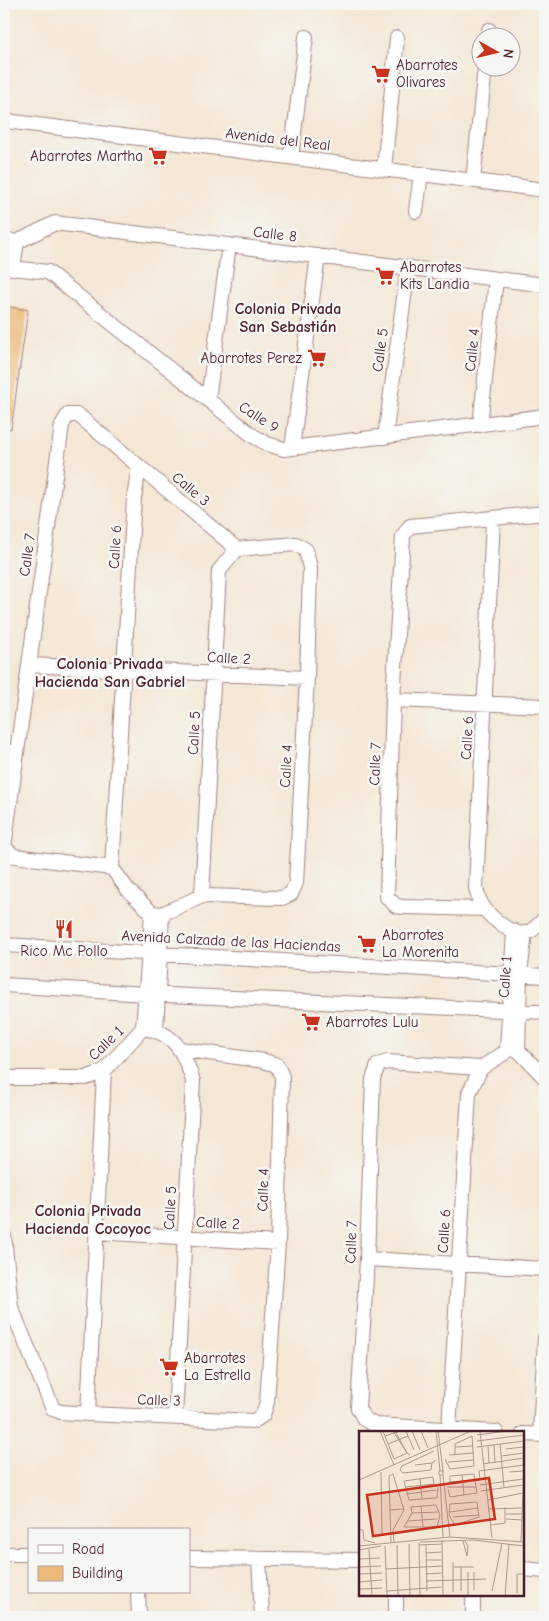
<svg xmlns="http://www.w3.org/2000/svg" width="549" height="1621" font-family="'Comic Neue',sans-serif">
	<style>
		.building { fill: #ecb877 }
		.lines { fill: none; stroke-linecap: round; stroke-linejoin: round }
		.minor-casing { stroke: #9f8380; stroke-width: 16 }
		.minor { stroke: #fff; stroke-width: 14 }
		.labels { text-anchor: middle; stroke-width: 5; stroke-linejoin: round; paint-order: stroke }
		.poi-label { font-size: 15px; fill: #4a1f2b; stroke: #f6f6f2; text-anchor: start }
		.street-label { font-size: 15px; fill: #4a1f2b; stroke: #f6f6f2 }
		.neighbourhood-label { font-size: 16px; font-weight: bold; fill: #4a1f2b; stroke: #f6f6f2 }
		.inset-road { fill: none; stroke: #b09791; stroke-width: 1 }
		.view { fill: #c8321e; fill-opacity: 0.15; stroke: #c8321e; stroke-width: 2.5 }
		.inset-edge { fill: none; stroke: #4a1f2b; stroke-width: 2.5 }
	</style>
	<rect width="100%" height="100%" fill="#f6f6f2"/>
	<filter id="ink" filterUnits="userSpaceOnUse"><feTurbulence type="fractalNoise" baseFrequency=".02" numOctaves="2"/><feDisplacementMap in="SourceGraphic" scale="10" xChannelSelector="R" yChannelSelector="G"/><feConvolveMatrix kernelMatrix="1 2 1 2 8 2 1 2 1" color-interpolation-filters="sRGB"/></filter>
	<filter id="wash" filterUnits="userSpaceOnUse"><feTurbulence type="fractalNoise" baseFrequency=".0096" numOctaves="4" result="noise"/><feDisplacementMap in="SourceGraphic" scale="20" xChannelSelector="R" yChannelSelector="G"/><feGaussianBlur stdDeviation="1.12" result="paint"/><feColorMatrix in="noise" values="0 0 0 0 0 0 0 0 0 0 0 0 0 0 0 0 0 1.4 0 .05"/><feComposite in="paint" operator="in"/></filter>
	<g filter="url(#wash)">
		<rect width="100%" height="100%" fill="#f4e7d5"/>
		<g id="blocks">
			<path class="building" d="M 4,306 L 28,310 L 11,429 L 4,428 Z"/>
		</g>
	</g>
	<g filter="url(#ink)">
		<use href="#blocks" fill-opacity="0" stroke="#9f8380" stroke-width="1"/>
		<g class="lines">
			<g class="minor-casing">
				<path id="minor" d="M 489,38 L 489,30
					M 6,121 L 545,190
					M 291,157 L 306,37
					M 384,169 L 397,38
					M 473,181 L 485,68
					M 416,211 L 421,174
					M 4,240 L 17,242 L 55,223 L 545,285
					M 4,267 L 48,272 L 252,435 L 267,444 L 284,449 L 545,416
					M 13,268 L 17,242
					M 208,400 L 229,245
					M 68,415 L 78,415 L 237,549 L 296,544 L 306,550 L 310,568 L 307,678 L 296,883 L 291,894 L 282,898 L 202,896 L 162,914 L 152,913 L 128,890 L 112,868 L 14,856 L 4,847 L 62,425 Z
					M 480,425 L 496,279
					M 385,437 L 408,268
					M 292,448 L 318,256
					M 493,518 L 476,888 C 477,891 478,896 479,899 C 484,913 511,937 526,933 C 535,930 539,924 545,918
					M 29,665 L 307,678
					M 393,700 L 545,706
					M 112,868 L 134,498 L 139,467
					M 202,896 L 219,571 L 237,549
					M 485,909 L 403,907 L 396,906 L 387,897 L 393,700 L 403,536 L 410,526 L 545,513
					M 4,945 L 545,976
					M 4,985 L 145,994 L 545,1012
					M 143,1028 C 175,1032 184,1052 193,1081 L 175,1417
					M 156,1030 L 162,914
					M 507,1050 L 514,931
					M 518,1050 L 520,974 L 525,933
					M 481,1068 L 387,1062 L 378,1065 L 373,1079 L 367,1259 L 358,1408 L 364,1419 L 375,1425 L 496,1432
					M 4,1081 L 10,1078 L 86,1078 L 104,1071 L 143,1028 L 152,913
					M 96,1232 L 278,1243
					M 4,1236 L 11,1307 L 53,1409 L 61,1412 L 88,1414 L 254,1421 L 263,1415 L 267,1402 L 278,1243 L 282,1077 L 277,1065 L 264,1061 L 180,1049
					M 367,1259 L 545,1269
					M 88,1414 L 104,1071
					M 449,1430 L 469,1093 L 481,1068 L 512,1048 L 518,1050 L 545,1078
					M 523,1434 L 545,1435
					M 540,1435 L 545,1337
					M 4,1554 L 29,1554
					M 189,1558 L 360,1560
					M 259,1559 L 262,1617
					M 523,1569 L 545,1571
					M 138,1592 L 139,1617
					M 396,1617 L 396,1595
					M 473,1617 L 473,1595"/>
			</g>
			<use href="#minor" class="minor"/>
		</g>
	</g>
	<defs>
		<g id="supermarket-bare" transform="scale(1.5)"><path d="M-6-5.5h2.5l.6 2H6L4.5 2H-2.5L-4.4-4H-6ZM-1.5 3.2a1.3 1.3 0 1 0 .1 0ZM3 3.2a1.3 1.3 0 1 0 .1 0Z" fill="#c8321e" stroke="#f6f6f2" stroke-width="2.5" paint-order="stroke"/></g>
		<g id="restaurant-bare" transform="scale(1.5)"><path d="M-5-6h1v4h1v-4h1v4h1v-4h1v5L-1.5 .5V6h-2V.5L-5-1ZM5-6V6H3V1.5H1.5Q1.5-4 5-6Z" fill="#c8321e" stroke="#f6f6f2" stroke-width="2.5" paint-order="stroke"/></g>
	</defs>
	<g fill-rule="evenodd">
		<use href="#supermarket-bare" x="381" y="74"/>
		<use href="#supermarket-bare" x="158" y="156"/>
		<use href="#supermarket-bare" x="385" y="276"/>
		<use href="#supermarket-bare" x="317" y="358"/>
		<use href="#restaurant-bare" x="64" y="929"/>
		<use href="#supermarket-bare" x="367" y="944"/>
		<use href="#supermarket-bare" x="311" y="1022"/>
		<use href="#supermarket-bare" x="169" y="1367"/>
	</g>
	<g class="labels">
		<g class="poi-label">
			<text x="396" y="70">Abarrotes<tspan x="396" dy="17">Olivares</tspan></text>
			<text x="143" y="161" text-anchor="end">Abarrotes Martha</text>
			<text x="400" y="272">Abarrotes<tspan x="400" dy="17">Kits Landia</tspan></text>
			<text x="302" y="363" text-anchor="end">Abarrotes Perez</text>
			<text x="382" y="940">Abarrotes<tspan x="382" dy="17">La Morenita</tspan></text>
			<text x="64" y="956" text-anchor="middle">Rico Mc Pollo</text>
			<text x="326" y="1027">Abarrotes Lulu</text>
			<text x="184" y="1363">Abarrotes<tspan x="184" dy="17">La Estrella</tspan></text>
		</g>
		<g class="street-label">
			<text transform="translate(278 139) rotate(7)" y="5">Avenida del Real</text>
			<text transform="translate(275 234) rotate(7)" y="5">Calle 8</text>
			<text transform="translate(380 350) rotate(-82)" y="5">Calle 5</text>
			<text transform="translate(472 350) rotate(-84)" y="5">Calle 4</text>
			<text transform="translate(259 417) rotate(33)" y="5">Calle 9</text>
			<text transform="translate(191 489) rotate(40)" y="5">Calle 3</text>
			<text transform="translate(115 547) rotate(-87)" y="5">Calle 6</text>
			<text transform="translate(27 555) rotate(-82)" y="5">Calle 7</text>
			<text transform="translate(229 658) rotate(3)" y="5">Calle 2</text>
			<text transform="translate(194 733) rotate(-87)" y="5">Calle 5</text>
			<text transform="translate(467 738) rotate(-87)" y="5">Calle 6</text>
			<text transform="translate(375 764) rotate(-88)" y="5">Calle 7</text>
			<text transform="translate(286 766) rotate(-87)" y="5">Calle 4</text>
			<text transform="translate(231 941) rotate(3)" y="5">Avenida Calzada de las Haciendas</text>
			<text transform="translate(505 977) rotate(-86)" y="5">Calle 1</text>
			<text transform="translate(106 1043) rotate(-44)" y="5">Calle 1</text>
			<text transform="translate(263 1190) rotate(-88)" y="5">Calle 4</text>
			<text transform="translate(170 1208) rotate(-87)" y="5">Calle 5</text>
			<text transform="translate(218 1223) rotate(3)" y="5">Calle 2</text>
			<text transform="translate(444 1231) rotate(-86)" y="5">Calle 6</text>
			<text transform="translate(351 1242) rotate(-88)" y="5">Calle 7</text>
			<text transform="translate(159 1400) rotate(2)" y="5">Calle 3</text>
		</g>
		<g class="neighbourhood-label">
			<text x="288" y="314">Colonia Privada<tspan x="288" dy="18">San Sebastián</tspan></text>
			<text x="110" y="669">Colonia Privada<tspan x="110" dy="18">Hacienda San Gabriel</tspan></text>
			<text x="88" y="1216">Colonia Privada<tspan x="88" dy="18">Hacienda Cocoyoc</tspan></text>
		</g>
	</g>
	<g transform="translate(359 1431)">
		<rect width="165" height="165" fill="#f4e7d5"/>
		<path class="inset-road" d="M 21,0 L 35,34M 24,0 L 35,28 L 48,22 L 51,24M 34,0 L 48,22 L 36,0M 47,0 L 55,19M 53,0 L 61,19M 62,0 L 69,17M 77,0 L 81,40M 79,0 L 84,40M 121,0 L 133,107M 118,4 L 148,0M 26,5 L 41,0M 118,10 L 165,4M 29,13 L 49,5M 141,13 L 145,56M 135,14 L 136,32M 129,15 L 130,32M 96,16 L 114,15M 118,16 L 165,10M 147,18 L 165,16M 90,24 L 114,22M 142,25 L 165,22M 86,28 L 91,38 L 115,35 L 113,5 L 96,13 L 96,23M 89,31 L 115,29M 73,32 L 72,39 L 44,42 L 41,39 L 43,35 L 75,20M 124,33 L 165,27M 56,34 L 73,32 L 77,29M 80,40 L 84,40 L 84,44 L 80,44 ZM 22,41 L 23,103M 150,41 L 165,40M 81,44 L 84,107M 84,44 L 91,106M 103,44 L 105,64M 61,47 L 63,68M 127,47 L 121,48 L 120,40 L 165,34M 0,49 L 112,0M 91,51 L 117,49M 75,53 L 74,46 L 45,50 L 50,69 L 78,67 L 79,56M 121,54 L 164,48M 47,56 L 75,53M 88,56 L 117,56M 89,58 L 91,66 L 118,62 L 115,43 L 91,45 L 91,51M 122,60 L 164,54M 48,63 L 77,59M 129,69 L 164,62M 118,71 L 120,86 L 96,94 L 90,84 L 91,73 ZM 77,74 L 81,84 L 78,96 L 45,96 L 53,82 L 52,76 ZM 62,75 L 64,96M 130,78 L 163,77M 30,79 L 45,78M 91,81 L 119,77M 53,82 L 79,81M 147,83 L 163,83M 94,86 L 120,84M 147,88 L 163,89M 48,90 L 78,88M 132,94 L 146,92 L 146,76M 0,99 L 4,99 L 5,109 L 16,112M 83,109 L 84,164M 104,110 L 108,125 L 109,115 L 106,110M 61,111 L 114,109 L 165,115M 162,111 L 165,35M 32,112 L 30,45 L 34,43 L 45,79 L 34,99 L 35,112M 60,112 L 61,165M 50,113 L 51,165M 38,114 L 39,165M 60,114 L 83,113M 67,114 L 68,160M 0,115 L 91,106 L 165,111M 26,115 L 28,165M 10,118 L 13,165M 0,119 L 22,115M 67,122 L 83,121M 0,128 L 21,127M 67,129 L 83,129M 94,131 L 94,161M 0,136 L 22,135M 94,136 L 115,136M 102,136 L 102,160M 27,138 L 83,135M 109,141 L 109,165M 0,143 L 23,142M 67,143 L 83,142M 67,150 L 127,148M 0,151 L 23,149M 1,158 L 23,157M 115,159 L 115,141M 28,160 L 83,156M 133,160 L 143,112M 158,162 L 158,143 L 165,143M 146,165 L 150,113"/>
		<path class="view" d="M 130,47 L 136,88 L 14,105 L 8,64 Z"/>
		<rect width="165" height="165" class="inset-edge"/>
	</g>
	<rect width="549" height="1621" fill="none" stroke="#f6f6f2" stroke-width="20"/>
	<rect x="28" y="1528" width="162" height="65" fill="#f6f6f2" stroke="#b1a0a2"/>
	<rect x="38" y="1545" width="25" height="8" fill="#ffffff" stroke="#b1a0a2"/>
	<text x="72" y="1554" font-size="15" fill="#4a1f2b">Road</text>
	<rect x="38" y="1566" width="25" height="15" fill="#ecb877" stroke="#b1a0a2"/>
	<text x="72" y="1578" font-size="15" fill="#4a1f2b">Building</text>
	<g transform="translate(496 52) rotate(98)"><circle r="24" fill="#f6f6f2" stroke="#b1a0a2"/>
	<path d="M0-4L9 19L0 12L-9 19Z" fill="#c8321e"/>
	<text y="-8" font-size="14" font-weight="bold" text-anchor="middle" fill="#4a1f2b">N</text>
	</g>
</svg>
